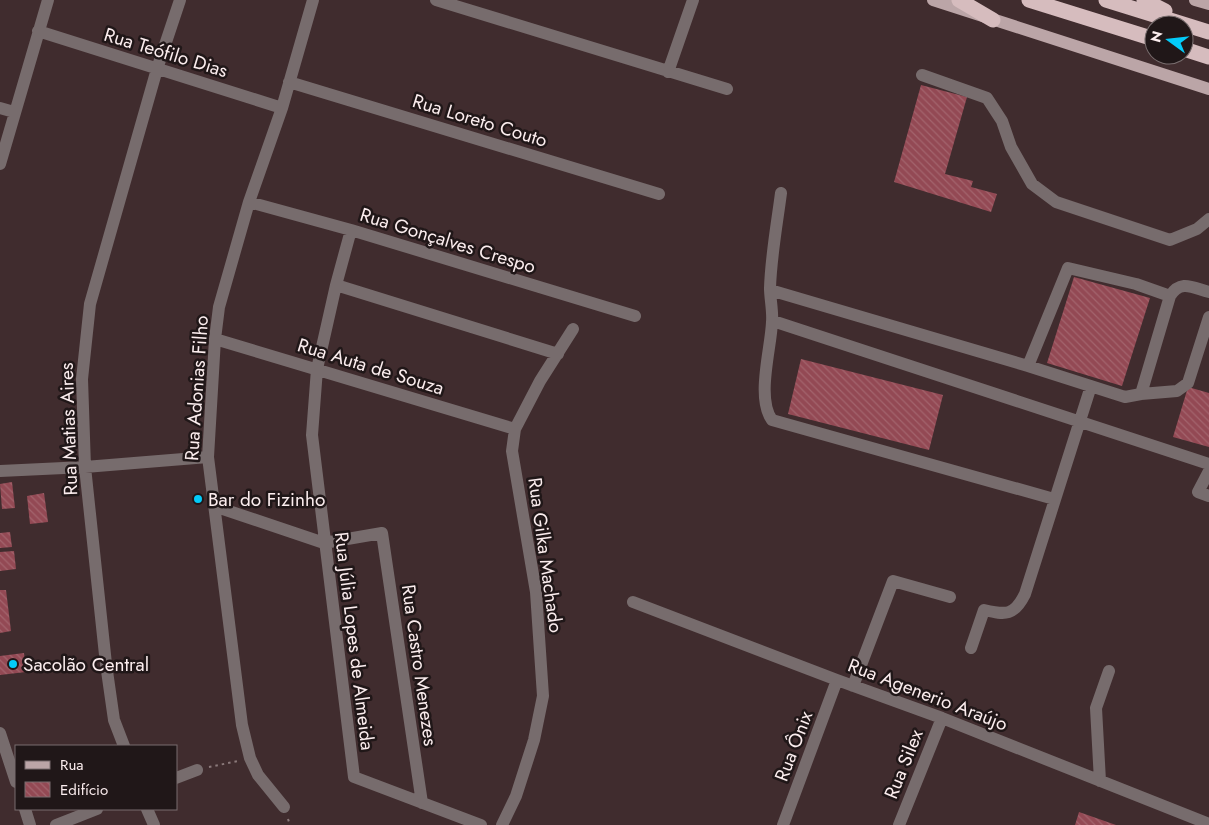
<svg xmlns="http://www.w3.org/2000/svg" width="1209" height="825" font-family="Jost,sans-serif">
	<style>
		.building { fill: url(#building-back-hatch) }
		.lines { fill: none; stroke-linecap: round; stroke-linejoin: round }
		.path { stroke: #8b7a7b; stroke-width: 2; stroke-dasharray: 2.5 4; stroke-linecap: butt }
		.minor { stroke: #776c6d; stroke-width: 12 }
		.major { stroke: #bba5a7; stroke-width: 12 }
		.highway { stroke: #d6bcbe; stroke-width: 15 }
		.poi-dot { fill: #03cbf9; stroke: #201718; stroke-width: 2 }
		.labels { text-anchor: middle; stroke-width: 5; stroke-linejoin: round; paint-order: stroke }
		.street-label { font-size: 19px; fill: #fbedee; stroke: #201718 }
		.poi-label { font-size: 19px; fill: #fbedee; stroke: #201718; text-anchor: start }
	</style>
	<defs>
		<pattern id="building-back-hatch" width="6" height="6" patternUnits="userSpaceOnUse" patternTransform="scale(1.25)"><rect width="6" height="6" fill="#934954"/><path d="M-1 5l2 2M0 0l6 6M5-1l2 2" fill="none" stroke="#a3646d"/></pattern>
	</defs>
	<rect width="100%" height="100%" fill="#402c2e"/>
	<path class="building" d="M 921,85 L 967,97 L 945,174 L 973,181 L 971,187 L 997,194 L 991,212 L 894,182 Z
		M 1074,277 L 1150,298 L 1122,386 L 1047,363 Z
		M 801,359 L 943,395 L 929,450 L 788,414 Z
		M 1188,387 L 1209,393 L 1209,447 L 1173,437 Z
		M 12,482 L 15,508 L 2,509 L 0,484 Z
		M 44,493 L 48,522 L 30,524 L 27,496 Z
		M 10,532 L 12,547 L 0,548 L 0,533 Z
		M 14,551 L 16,569 L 0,571 L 0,552 Z
		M 0,590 L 6,590 L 11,631 L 0,633 Z
		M 24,653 L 26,672 L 0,675 L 0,656 Z
		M 1079,812 L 1116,825 L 1075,825 Z"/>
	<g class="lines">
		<path class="path" d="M 209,767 L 238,761
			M 288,819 L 290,825"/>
		<path class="minor" d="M 436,0 L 727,89
			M 38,31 L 282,108
			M 668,72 L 693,0
			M 922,75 L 987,98 L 1002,121 L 1011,147 L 1032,184 L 1056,202 L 1170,240 L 1197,229 L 1209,219
			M 289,82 L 659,194
			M 0,108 L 14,112
			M 0,164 L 48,0
			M 781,193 C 777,224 771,256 770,288 C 770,299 773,311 772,322 C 771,349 756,398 772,420 L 1054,499
			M 249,202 L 351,230 L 635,316
			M 351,230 L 336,285 L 317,369 L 312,435 L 354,777 L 481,825
			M 336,285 L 558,354
			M 770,290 L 1028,366 L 1125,397 L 1141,394 L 1170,296 C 1181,279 1193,288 1209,292
			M 773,321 L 1209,464
			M 215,339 L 515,429
			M 1028,366 L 1068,268 L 1136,284 L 1170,296
			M 1141,394 L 1177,391 L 1188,383 L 1209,317
			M 0,471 L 85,467 L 208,457
			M 1209,471 L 1198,492 L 1209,496
			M 214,506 L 324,543 L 382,533 L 422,803
			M 633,602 L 837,680 L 942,718 L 1209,824
			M 971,648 L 984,610 C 1006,615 1014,616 1025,594 L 1091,386
			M 853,686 L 893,581 L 950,597
			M 0,733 L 16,782
			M 124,746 L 114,720 L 106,664 L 85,467 L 82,379 L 90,304 L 157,69 L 180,0
			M 176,778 L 197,770
			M 1100,781 L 1096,708 L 1109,671
			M 284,807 L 258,775 L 250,758 L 242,725 L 208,457 L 215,339 L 219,307 L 249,202 L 282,108 L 313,0
			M 25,809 L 30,825
			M 147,809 L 154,825
			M 56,825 L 97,809
			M 502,825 L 516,796 L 534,740 L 543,696 L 536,592 L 512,451 L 515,429 L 540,381 L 573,329
			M 783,825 L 837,680
			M 899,825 L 942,718"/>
		<path class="major" d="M 933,0 L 1209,89
			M 1195,0 L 1209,4"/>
		<path class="highway" d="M 959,0 L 993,20
			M 1029,0 L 1154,39
			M 1106,0 L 1209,32
			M 1144,0 L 1165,11
			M 1184,49 L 1209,57"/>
	</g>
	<g class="poi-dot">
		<circle cx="198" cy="499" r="5"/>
		<circle cx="13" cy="664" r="5"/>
	</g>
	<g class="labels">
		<g class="street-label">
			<text transform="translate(166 52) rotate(17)" y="7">Rua Teófilo Dias</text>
			<text transform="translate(480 120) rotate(17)" y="7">Rua Loreto Couto</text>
			<text transform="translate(448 240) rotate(17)" y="7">Rua Gonçalves Crespo</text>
			<text transform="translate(371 366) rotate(17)" y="7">Rua Auta de Souza</text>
			<text transform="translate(196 388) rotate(-86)" y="7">Rua Adonias Filho</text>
			<text transform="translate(68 429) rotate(-92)" y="7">Rua Matias Aires</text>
			<text transform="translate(546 555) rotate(82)" y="7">Rua Gilka Machado</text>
			<text transform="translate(355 641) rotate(83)" y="7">Rua Júlia Lopes de Almeida</text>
			<text transform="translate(420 665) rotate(82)" y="7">Rua Castro Menezes</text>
			<text transform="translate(928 694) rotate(21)" y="7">Rua Agenerio Araújo</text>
			<text transform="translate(793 746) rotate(-69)" y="7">Rua Ônix</text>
			<text transform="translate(903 764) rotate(-68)" y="7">Rua Silex</text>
		</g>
		<g class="poi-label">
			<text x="208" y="506">Bar do Fizinho</text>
			<text x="23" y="671">Sacolão Central</text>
		</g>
	</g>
	<rect x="15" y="745" width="162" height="65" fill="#201718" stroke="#786d6e"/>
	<rect x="25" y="761" width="25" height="8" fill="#bba5a7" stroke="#786d6e"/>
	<text x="60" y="770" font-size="15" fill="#fbedee">Rua</text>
	<rect x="25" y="782" width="25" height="15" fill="url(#building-back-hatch)" stroke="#786d6e"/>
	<text x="60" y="795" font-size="15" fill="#fbedee">Edifício</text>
	<g transform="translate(1169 40) rotate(285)"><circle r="24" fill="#201718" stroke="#786d6e"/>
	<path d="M0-4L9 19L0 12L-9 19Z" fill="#03cbf9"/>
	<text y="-8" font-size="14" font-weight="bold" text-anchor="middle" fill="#fbedee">N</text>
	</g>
</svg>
